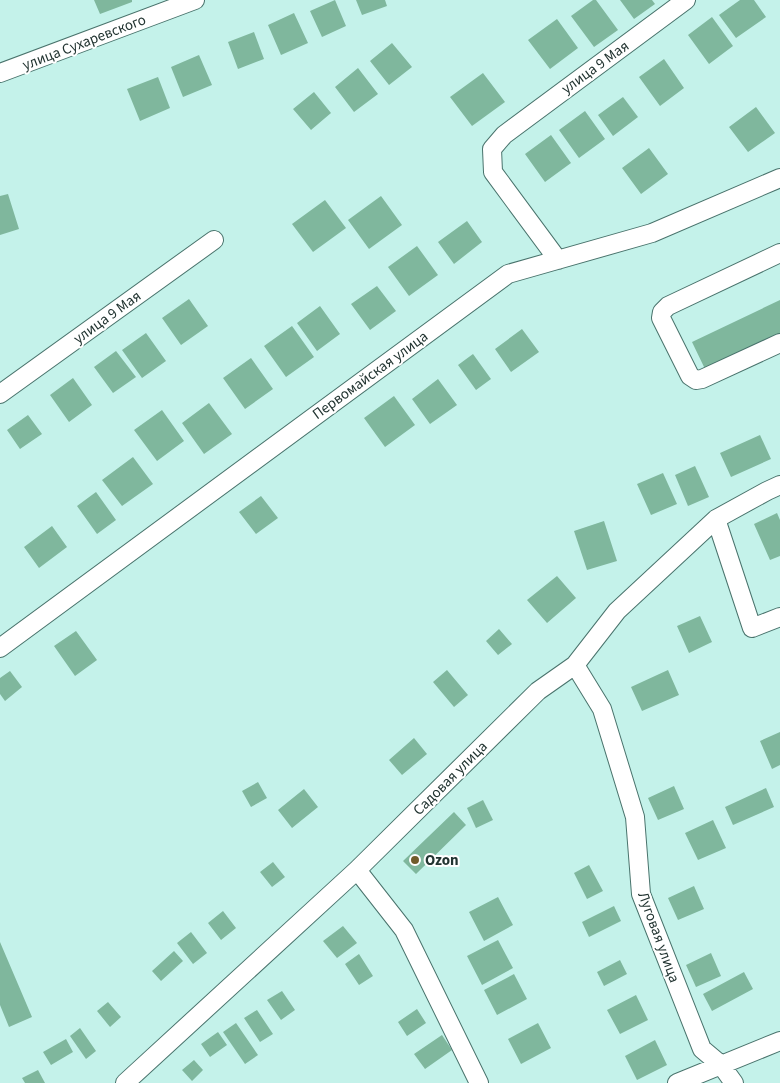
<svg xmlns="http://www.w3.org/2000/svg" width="780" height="1083" font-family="'Source Sans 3',sans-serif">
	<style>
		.building { fill: #7fb79d }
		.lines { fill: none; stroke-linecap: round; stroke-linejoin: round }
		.minor-casing { stroke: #49736c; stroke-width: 20 }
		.minor { stroke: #fff; stroke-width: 18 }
		.poi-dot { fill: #715b2a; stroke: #fff; stroke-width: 2 }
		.labels { text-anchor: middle; stroke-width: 4; stroke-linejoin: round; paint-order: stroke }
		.street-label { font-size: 15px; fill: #223431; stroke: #fff }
		.poi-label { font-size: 15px; font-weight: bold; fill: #223431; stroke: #fff; text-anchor: start }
	</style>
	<rect width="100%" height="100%" fill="#c4f2ea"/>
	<path class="building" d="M 94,0 L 132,0 L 132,2 L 100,14 Z
		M 335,0 L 346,26 L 322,37 L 310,11 Z
		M 356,0 L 385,0 L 387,6 L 362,15 Z
		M 593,0 L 596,0 L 618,30 L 594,47 L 571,16 Z
		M 620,0 L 652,0 L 655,4 L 634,19 Z
		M 740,0 L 754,0 L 766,17 L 736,38 L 719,15 Z
		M 294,13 L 308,43 L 281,55 L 268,25 Z
		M 712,17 L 733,46 L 709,64 L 688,35 Z
		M 557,19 L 578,48 L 550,69 L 528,40 Z
		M 254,32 L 264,59 L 238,69 L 228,42 Z
		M 392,43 L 412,67 L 389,85 L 370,61 Z
		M 199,55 L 212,85 L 183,97 L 171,67 Z
		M 664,59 L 684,88 L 660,106 L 639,77 Z
		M 358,68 L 378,94 L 354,112 L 335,87 Z
		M 483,73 L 505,102 L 472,126 L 450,97 Z
		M 158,77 L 170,108 L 140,121 L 127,89 Z
		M 314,92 L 331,113 L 311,130 L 293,109 Z
		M 623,97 L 638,117 L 613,136 L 598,115 Z
		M 756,107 L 775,133 L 748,152 L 729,127 Z
		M 585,111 L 605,139 L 579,158 L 559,130 Z
		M 551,135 L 571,163 L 545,182 L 525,154 Z
		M 649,148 L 668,174 L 641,194 L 622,168 Z
		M 8,194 L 19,229 L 0,235 L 0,196 Z
		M 381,196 L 402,225 L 369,249 L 348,220 Z
		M 325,200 L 346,228 L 313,252 L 292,224 Z
		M 467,221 L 482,242 L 454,264 L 438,242 Z
		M 417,246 L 438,275 L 409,296 L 388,267 Z
		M 377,286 L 396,311 L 370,330 L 351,304 Z
		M 189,299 L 208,326 L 181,345 L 162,318 Z
		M 780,300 L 780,334 L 705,369 L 692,342 Z
		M 320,306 L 340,334 L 317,351 L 297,323 Z
		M 292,326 L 314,357 L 286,377 L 264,346 Z
		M 522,329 L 539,352 L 511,372 L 495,349 Z
		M 146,333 L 166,361 L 142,378 L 122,350 Z
		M 116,351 L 136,377 L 113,393 L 94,367 Z
		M 473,354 L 491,379 L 476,390 L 458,365 Z
		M 251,358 L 273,389 L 245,409 L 223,378 Z
		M 73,378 L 92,405 L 69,422 L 50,395 Z
		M 438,379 L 457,405 L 430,424 L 412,399 Z
		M 394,396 L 415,425 L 385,447 L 364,418 Z
		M 209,403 L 232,434 L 204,454 L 182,423 Z
		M 162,410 L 184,441 L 157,461 L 134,430 Z
		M 28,415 L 42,434 L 20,449 L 7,430 Z
		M 760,435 L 771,459 L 731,477 L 720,453 Z
		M 133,457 L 153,484 L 122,506 L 102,480 Z
		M 695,466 L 709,497 L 688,506 L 675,475 Z
		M 663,473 L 677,504 L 651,515 L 637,484 Z
		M 96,492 L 116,520 L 97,534 L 77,506 Z
		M 261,496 L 278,518 L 256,534 L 239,512 Z
		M 777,513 L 780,520 L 780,556 L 770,560 L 754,524 Z
		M 604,521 L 617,561 L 587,570 L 574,531 Z
		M 52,526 L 67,547 L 39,568 L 24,547 Z
		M 557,576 L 576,598 L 547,623 L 527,600 Z
		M 700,616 L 712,642 L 689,653 L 677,626 Z
		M 499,629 L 512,644 L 498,655 L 486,641 Z
		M 76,631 L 97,660 L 75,676 L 54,646 Z
		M 447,670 L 468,695 L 454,707 L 433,682 Z
		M 668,670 L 679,695 L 642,711 L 631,687 Z
		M 10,671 L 22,687 L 5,701 L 0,694 L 0,678 Z
		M 780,732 L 780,765 L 772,769 L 760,741 Z
		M 414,738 L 427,754 L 402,775 L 389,760 Z
		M 258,782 L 267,798 L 251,807 L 242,791 Z
		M 674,786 L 684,809 L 658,820 L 648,798 Z
		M 766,788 L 774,807 L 733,825 L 725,807 Z
		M 304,789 L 318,807 L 292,828 L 278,810 Z
		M 483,800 L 493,820 L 476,828 L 467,808 Z
		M 454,812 L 466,825 L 416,874 L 403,861 Z
		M 713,820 L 726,848 L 698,860 L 685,833 Z
		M 273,862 L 285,877 L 272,887 L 260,872 Z
		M 589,865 L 603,891 L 587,899 L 574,873 Z
		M 694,886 L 704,909 L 678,920 L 668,898 Z
		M 498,897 L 513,925 L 484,941 L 469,912 Z
		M 614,906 L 621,921 L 589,937 L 582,922 Z
		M 223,911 L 236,928 L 221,940 L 208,923 Z
		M 343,926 L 357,943 L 337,958 L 323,941 Z
		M 191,932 L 207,953 L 193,964 L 177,943 Z
		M 498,940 L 513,968 L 482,985 L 467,956 Z
		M 0,942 L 32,1017 L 9,1027 L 0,1005 Z
		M 174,951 L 183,961 L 161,981 L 152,971 Z
		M 711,953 L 721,976 L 696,987 L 686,965 Z
		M 359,954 L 373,976 L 359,985 L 345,964 Z
		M 620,960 L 627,974 L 604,986 L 597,972 Z
		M 744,972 L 753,989 L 712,1011 L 703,994 Z
		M 514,974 L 527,999 L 497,1015 L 484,990 Z
		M 282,991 L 295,1010 L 281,1020 L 267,1000 Z
		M 636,995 L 648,1020 L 620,1034 L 607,1010 Z
		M 108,1002 L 121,1017 L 110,1027 L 97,1011 Z
		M 417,1009 L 426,1023 L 407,1036 L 398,1022 Z
		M 257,1010 L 273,1034 L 260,1042 L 244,1018 Z
		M 236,1023 L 258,1055 L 245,1064 L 223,1032 Z
		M 538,1023 L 551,1048 L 521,1064 L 508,1039 Z
		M 80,1028 L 96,1051 L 86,1059 L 70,1036 Z
		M 218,1032 L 227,1045 L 210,1057 L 201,1044 Z
		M 442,1035 L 452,1050 L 425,1069 L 414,1054 Z
		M 66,1039 L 73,1052 L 51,1065 L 43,1052 Z
		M 655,1040 L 667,1065 L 637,1080 L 625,1056 Z
		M 194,1060 L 203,1070 L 192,1081 L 182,1070 Z
		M 38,1070 L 45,1083 L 25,1083 L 22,1078 Z"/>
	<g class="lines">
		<g class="minor-casing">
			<path id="minor" d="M 0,73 L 195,0
				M 780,253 L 668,306 L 662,312 L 661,318 L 690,376 L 696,380 L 702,379 L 780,343
				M 558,260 L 493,172 L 492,149 L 504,135 L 686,0
				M 0,394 L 214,240
				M 716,519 L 752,628 L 780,617
				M 0,648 L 508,274 L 652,233 L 780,178
				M 575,665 L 602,709 L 635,817 L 641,894 L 702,1049 L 721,1065 L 734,1083
				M 357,870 L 404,930 L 479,1083
				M 125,1083 L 357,870 L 538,691 L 575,665 L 617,611 L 716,519 L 767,491 L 780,485
				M 677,1083 L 780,1041"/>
		</g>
		<use href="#minor" class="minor"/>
	</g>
	<circle class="poi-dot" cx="415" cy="860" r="5"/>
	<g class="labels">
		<g class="street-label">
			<text transform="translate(84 42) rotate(-21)" y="5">улица Сухаревского</text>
			<text transform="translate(595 67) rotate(-36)" y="5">улица 9 Мая</text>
			<text transform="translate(107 317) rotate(-36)" y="5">улица 9 Мая</text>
			<text transform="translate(370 375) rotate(-36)" y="5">Первомайская улица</text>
			<text transform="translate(450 778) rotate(-45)" y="5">Садовая улица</text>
			<text transform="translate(659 937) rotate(70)" y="5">Луговая улица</text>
		</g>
		<g class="poi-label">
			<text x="425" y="865">Ozon</text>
		</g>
	</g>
</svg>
